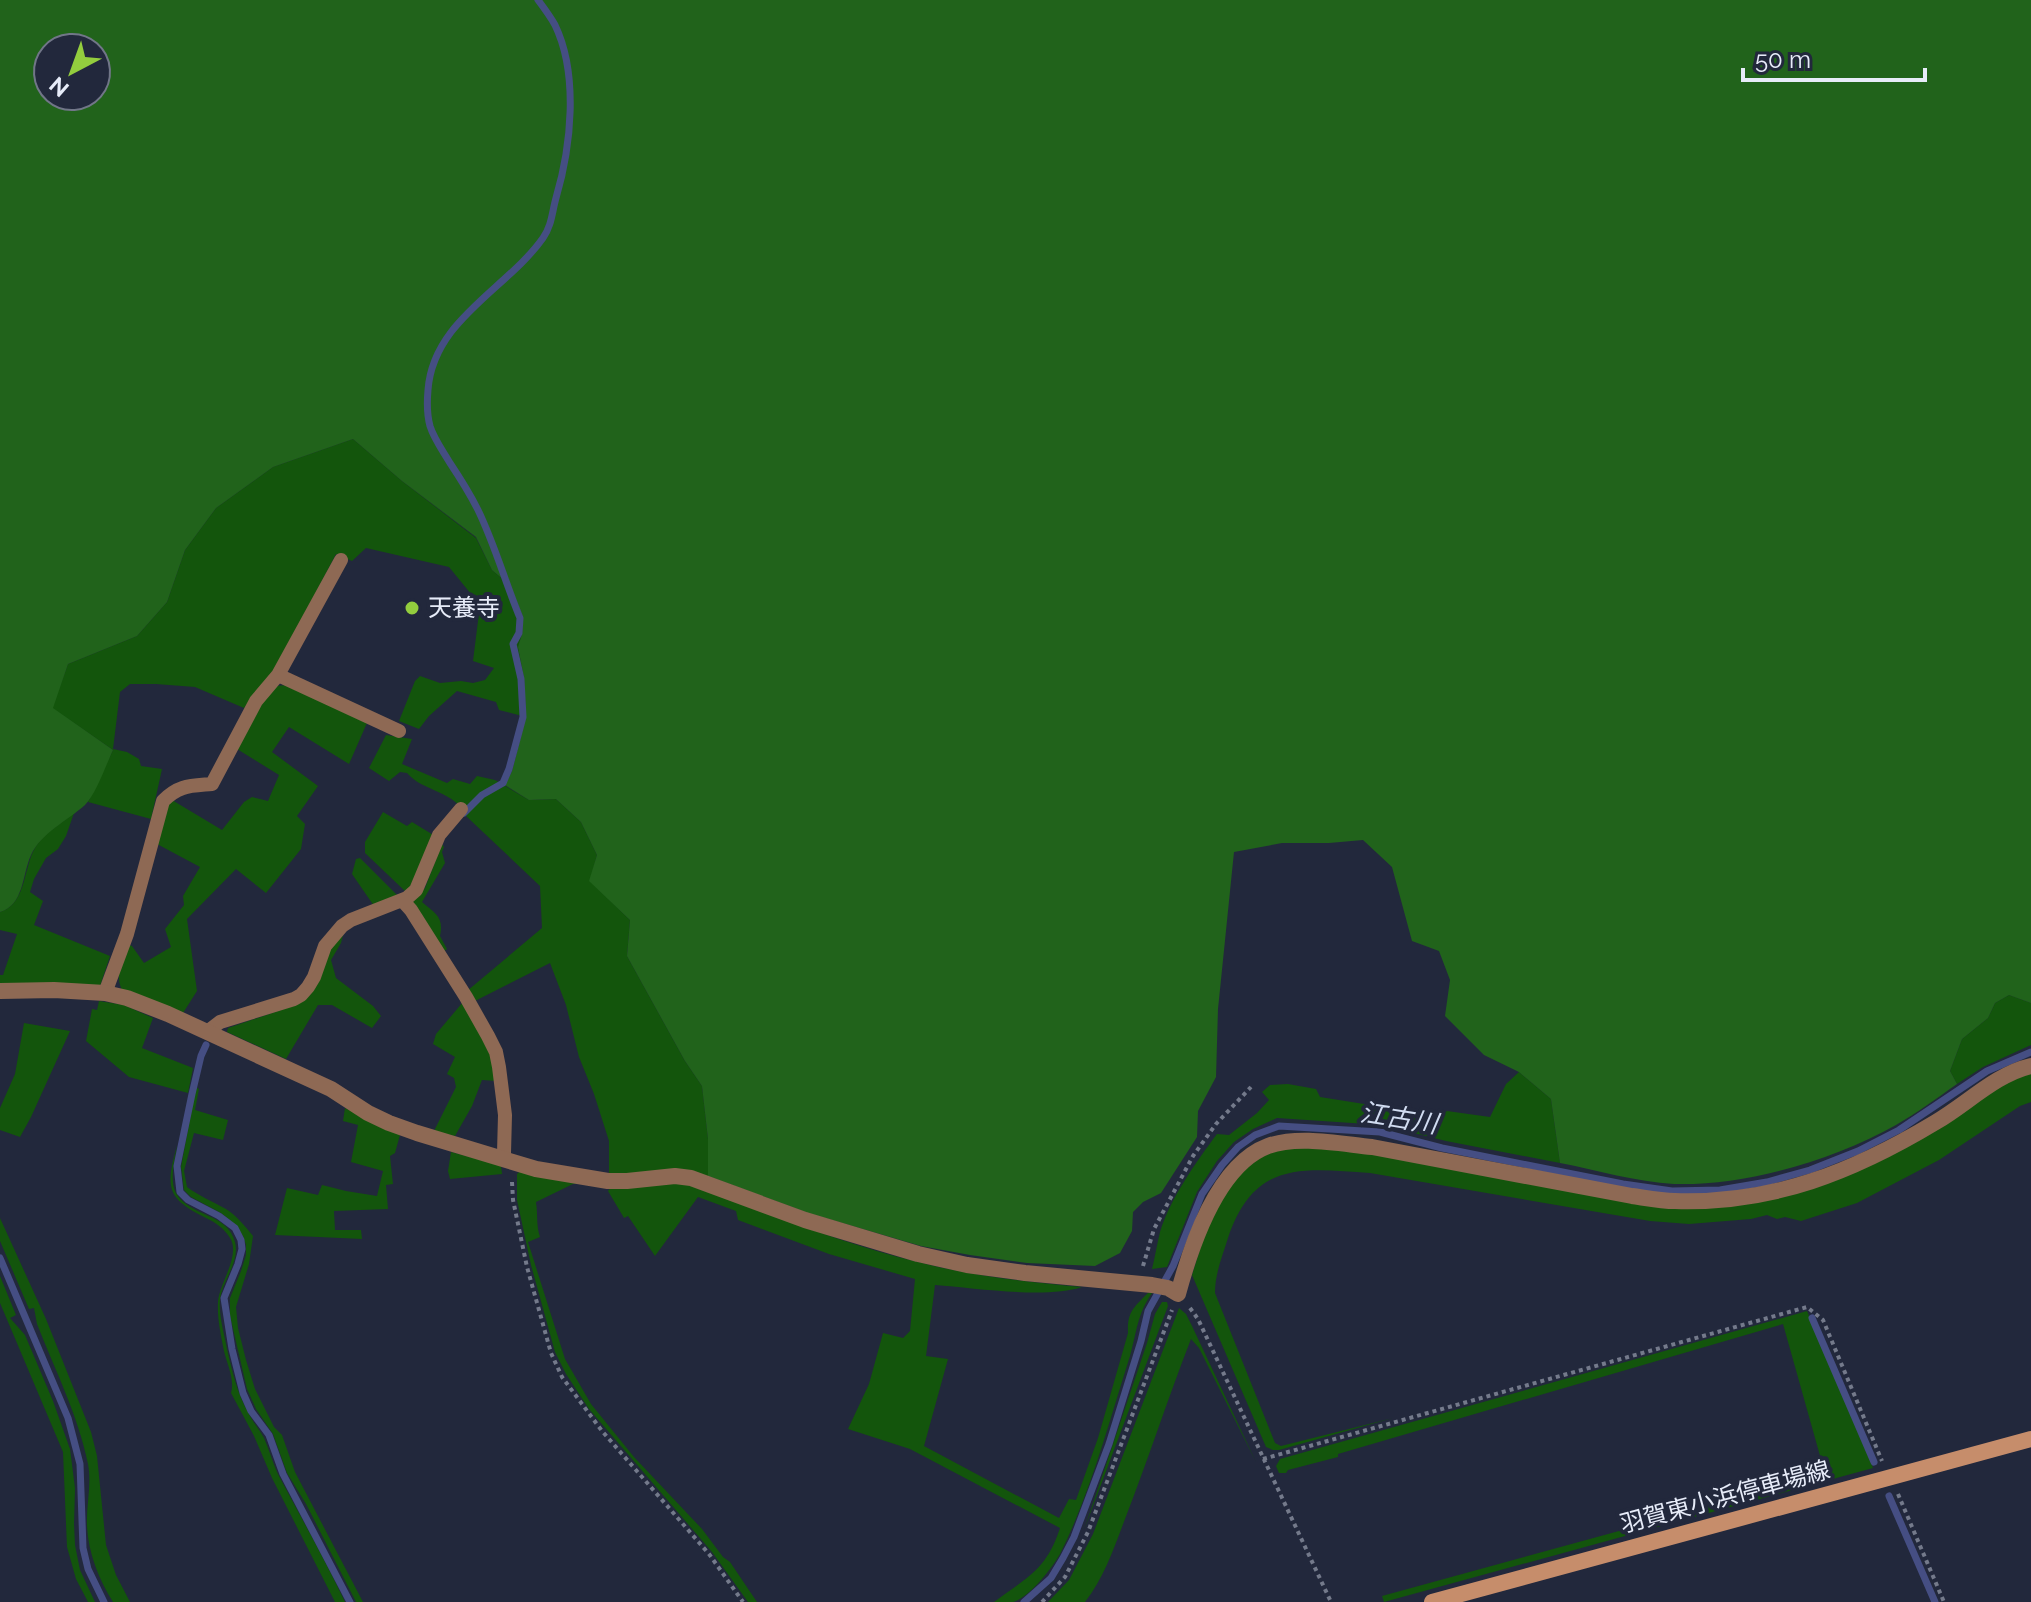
<svg xmlns="http://www.w3.org/2000/svg" width="2031" height="1602" font-family="Raleway,'Noto Sans JP',sans-serif">
	<style>
		.green { fill: #13550c }
		.forest { fill: #21631b; fill-rule: evenodd }
		.lines { fill: none; stroke-linecap: round; stroke-linejoin: round }
		.stream { stroke: #454e83; stroke-width: 7 }
		.path { stroke: #747a8b; stroke-width: 4; stroke-dasharray: 4 4; stroke-linecap: butt }
		.service { stroke: #8e6954; stroke-width: 14 }
		.minor { stroke: #8e6954; stroke-width: 16 }
		.secondary { stroke: #c68d6b; stroke-width: 16 }
		.poi-dot { fill: #93cd3e; stroke: #22283c; stroke-width: 3 }
		.labels { text-anchor: middle; stroke-width: 8; stroke-linejoin: round; paint-order: stroke }
		.poi-label { font-size: 24px; fill: #e7ecf9; stroke: #22283c; text-anchor: start }
		.street-label { font-size: 24px; fill: #e7ecf9; stroke: #22283c }
		.water-label { font-size: 26px; font-style: italic; fill: #d1dcf1; stroke: #22283c }
	</style>
	<rect width="100%" height="100%" fill="#22283c"/>
	<path class="green" d="M 353,439 L 402,481 L 476,538 L 492,570 L 510,585 L 523,617 L 522,634 L 518,647 L 524,678 L 526,717 L 499,710 L 496,702 L 457,691 L 429,716 L 419,729 L 399,721 L 415,681 L 420,676 L 440,683 L 461,681 L 473,683 L 485,680 L 494,668 L 473,661 L 480,605 L 449,567 L 366,548 L 352,561 L 336,554 L 276,668 L 244,708 L 195,687 L 156,684 L 130,684 L 120,692 L 113,749 L 127,752 L 139,759 L 141,766 L 162,769 L 151,819 L 88,802 L 113,750 L 52,708 L 68,664 L 137,636 L 167,602 L 185,550 L 216,508 L 273,467 Z
		M 288,685 L 367,723 L 349,764 L 289,727 L 272,752 L 318,786 L 297,816 L 305,824 L 301,849 L 266,893 L 236,869 L 187,919 L 197,991 L 183,1013 L 122,990 C 114,974 123,960 129,945 L 132,946 L 144,963 L 171,947 L 165,929 L 184,905 L 183,896 L 200,867 L 157,844 L 166,806 L 172,800 L 222,830 L 244,802 L 252,797 L 268,801 L 279,775 L 237,749 L 261,703 L 275,686 Z
		M 386,735 L 412,739 L 402,764 L 447,783 L 453,779 L 470,784 L 477,776 L 495,780 L 529,800 L 556,799 L 581,822 L 597,855 L 590,881 L 630,920 L 627,956 L 685,1061 L 702,1086 L 708,1139 L 708,1176 L 609,1175 L 609,1141 L 594,1094 L 579,1057 L 566,1005 L 550,963 L 473,1002 L 467,991 L 542,928 L 540,886 L 466,816 C 456,791 423,792 407,773 L 400,772 L 389,781 L 369,768 Z
		M 383,812 L 407,826 L 412,822 L 435,836 L 407,893 L 365,853 L 365,842 Z
		M 74,813 L 66,836 L 58,849 L 46,858 L 34,879 L 30,892 L 43,901 L 34,925 L 110,956 L 100,986 L 0,985 L 0,975 L 3,975 L 17,934 L 0,930 L 0,912 C 29,903 22,862 39,842 C 48,831 63,822 74,813 Z
		M 442,844 L 444,847 L 442,852 L 445,863 L 422,902 C 436,914 444,917 440,936 L 447,949 L 443,952 L 412,903 L 425,888 Z
		M 360,858 L 399,897 L 374,906 L 352,874 L 356,859 Z
		M 344,931 L 341,943 L 331,960 L 336,978 L 373,1006 L 381,1016 L 372,1028 L 332,1005 L 318,1005 L 286,1059 L 227,1032 L 228,1028 L 296,1005 L 310,995 L 322,974 L 329,952 Z
		M 2009,995 L 2031,1003 L 2031,1045 L 1983,1067 L 1957,1084 L 1950,1071 L 1962,1039 L 1988,1018 L 1995,1003 Z
		M 99,1001 L 124,1005 L 153,1018 L 142,1048 L 193,1068 L 188,1093 L 129,1077 L 86,1041 L 92,1009 L 97,1010 Z
		M 463,1002 L 491,1053 L 496,1081 L 482,1080 L 472,1106 L 455,1136 L 434,1131 L 456,1087 L 454,1078 L 447,1074 L 455,1057 L 433,1044 L 436,1034 Z
		M 24,1023 L 70,1031 L 31,1117 L 20,1137 L 0,1130 L 0,1108 L 15,1074 Z
		M 2031,1071 L 2031,1102 L 2020,1106 L 1939,1160 L 1857,1203 L 1801,1221 L 1785,1217 L 1777,1219 L 1767,1215 L 1751,1219 L 1689,1224 L 1650,1221 L 1370,1173 C 1301,1168 1254,1161 1228,1238 C 1222,1257 1215,1274 1215,1293 L 1275,1443 L 1281,1446 L 1393,1418 L 1279,1450 L 1273,1450 L 1266,1447 L 1192,1275 L 1211,1214 L 1238,1175 L 1270,1150 L 1291,1147 L 1371,1152 L 1632,1202 L 1780,1196 Z
		M 1519,1072 L 1551,1099 L 1560,1163 L 1446,1141 L 1382,1125 L 1277,1118 L 1253,1129 L 1234,1142 L 1217,1161 L 1197,1192 L 1167,1267 L 1152,1269 C 1155,1257 1157,1244 1160,1232 C 1170,1199 1196,1162 1217,1134 L 1229,1135 L 1257,1113 L 1269,1100 L 1262,1092 L 1270,1085 L 1288,1084 L 1316,1089 L 1320,1097 L 1440,1116 L 1447,1111 L 1490,1117 L 1506,1084 Z
		M 196,1087 L 199,1089 L 195,1110 L 228,1120 L 223,1140 L 194,1133 L 184,1171 L 187,1187 C 199,1196 212,1201 226,1209 C 237,1216 245,1226 253,1236 L 249,1264 L 236,1307 L 238,1328 L 246,1360 L 255,1389 L 274,1427 L 282,1435 L 295,1472 L 363,1602 L 356,1602 L 306,1504 L 287,1473 L 273,1434 L 256,1409 L 247,1389 L 230,1316 L 230,1298 L 241,1271 L 246,1255 L 246,1245 L 243,1236 L 230,1220 L 221,1213 L 191,1197 L 184,1190 L 181,1167 Z
		M 345,1108 L 400,1135 L 395,1153 L 390,1156 L 393,1184 L 386,1185 L 388,1209 L 334,1211 L 335,1230 L 361,1230 L 362,1239 L 275,1235 L 287,1188 L 318,1195 L 322,1185 L 346,1191 L 377,1196 L 383,1171 L 351,1162 L 358,1125 L 343,1121 Z
		M 177,1145 C 175,1159 169,1180 176,1193 C 190,1217 228,1213 235,1242 C 240,1260 225,1278 221,1294 C 217,1311 224,1332 227,1349 C 232,1370 237,1393 248,1412 C 252,1421 259,1429 264,1438 C 270,1451 273,1465 280,1478 C 302,1519 325,1560 345,1602 L 335,1602 L 272,1478 L 254,1436 L 231,1393 C 235,1380 227,1364 224,1351 C 221,1336 217,1318 218,1302 C 219,1284 241,1255 230,1238 C 225,1229 215,1222 206,1218 C 165,1198 166,1187 177,1145 Z
		M 451,1152 L 501,1165 L 502,1174 L 450,1179 L 448,1171 Z
		M 520,1171 L 580,1184 L 573,1184 L 536,1202 C 538,1215 536,1225 540,1237 L 528,1242 L 565,1359 L 591,1404 L 634,1457 L 702,1529 L 723,1557 L 730,1562 L 757,1602 L 748,1602 L 712,1552 L 589,1409 L 566,1374 L 555,1352 L 531,1265 L 517,1200 L 517,1174 Z
		M 675,1183 L 689,1185 C 765,1212 840,1243 918,1262 C 972,1276 1027,1282 1082,1287 C 1046,1299 975,1288 935,1285 L 926,1356 L 948,1359 L 924,1446 L 1059,1518 L 1069,1499 L 1076,1500 L 1098,1438 L 1128,1333 C 1127,1312 1134,1307 1148,1293 L 1152,1293 C 1137,1315 1137,1331 1130,1356 C 1109,1422 1091,1492 1060,1554 C 1052,1568 1029,1598 1013,1602 C 1008,1602 1000,1602 994,1602 C 1027,1577 1046,1571 1060,1528 L 910,1449 L 848,1429 L 869,1384 L 883,1333 L 903,1338 L 910,1331 L 915,1279 L 829,1254 L 738,1220 L 736,1211 L 698,1197 L 655,1256 L 628,1216 L 624,1218 L 608,1191 L 611,1187 Z
		M 0,1218 L 46,1319 L 91,1432 L 97,1456 L 106,1545 L 116,1575 L 130,1602 L 113,1602 C 99,1580 88,1552 87,1526 C 86,1505 92,1485 88,1464 C 78,1415 55,1370 37,1324 L 34,1308 L 29,1309 L 0,1241 Z
		M 0,1276 L 16,1315 L 10,1318 L 25,1335 L 53,1401 L 70,1449 L 75,1488 L 74,1524 L 75,1545 L 80,1570 L 95,1602 L 88,1602 L 76,1579 L 67,1547 L 63,1452 L 0,1303 Z
		M 1162,1302 L 1167,1302 L 1168,1306 L 1084,1530 L 1147,1343 L 1155,1314 Z
		M 1179,1308 L 1186,1314 L 1192,1326 L 1256,1462 L 1199,1348 L 1191,1339 C 1168,1398 1148,1460 1125,1519 C 1114,1548 1104,1578 1085,1602 L 1048,1602 L 1069,1580 L 1093,1534 Z
		M 1807,1311 L 1873,1468 L 1384,1602 L 1382,1596 L 1805,1480 L 1824,1470 L 1783,1324 L 1338,1454 L 1338,1457 L 1288,1470 L 1286,1473 L 1279,1473 L 1276,1466 L 1280,1459 Z"/>
	<path class="forest" d="M 0,0 L 2031,0 L 2031,1003 L 2009,995 L 1995,1003 L 1988,1018 L 1962,1039 L 1950,1071 L 1957,1084 C 1937,1098 1917,1113 1896,1125 C 1834,1160 1746,1186 1674,1184 C 1636,1182 1597,1170 1560,1163 L 1551,1099 L 1519,1072 L 1484,1055 L 1445,1016 L 1450,980 L 1439,951 L 1412,941 L 1392,867 L 1363,840 L 1329,843 L 1282,843 L 1234,852 L 1218,1009 L 1216,1077 L 1198,1111 L 1197,1137 L 1161,1193 L 1143,1202 L 1133,1212 L 1132,1231 L 1120,1253 L 1095,1266 L 1027,1263 L 970,1255 L 921,1246 L 808,1213 L 708,1176 L 708,1139 L 702,1086 L 685,1061 L 627,956 L 630,920 L 589,881 L 597,855 L 581,822 L 556,799 L 529,800 L 505,785 L 512,771 L 526,717 L 524,678 L 518,647 L 522,634 L 523,617 L 510,585 L 492,570 L 476,537 L 402,481 L 353,439 L 273,467 L 216,508 L 185,550 L 167,602 L 137,636 L 68,664 L 53,708 L 113,750 C 106,765 96,794 85,805 C 67,821 41,833 31,855 C 22,875 24,905 0,912 ZM 48,48 L 96,48 L 96,96 L 48,96 Z"/>
	<g class="lines">
		<path class="stream" d="M 464,813 L 482,795 L 503,783 L 509,769 L 523,717 L 521,679 L 513,644 L 519,633 L 520,618 C 505,582 495,545 478,510 C 470,494 460,478 450,463 C 443,451 434,439 430,426 C 427,415 427,401 428,390 C 433,320 507,289 543,238 C 552,225 552,212 556,198 C 571,147 579,75 555,25 C 550,16 544,8 538,0
			M 206,1045 L 201,1056 L 192,1094 L 177,1166 L 180,1192 L 188,1200 L 219,1216 L 235,1228 L 241,1240 L 242,1249 L 238,1264 L 224,1298 L 232,1349 L 243,1393 L 251,1411 L 269,1435 L 283,1474 L 350,1602
			M 0,1258 L 68,1418 L 80,1464 L 83,1548 L 88,1569 L 104,1602
			M 1812,1318 L 1874,1462
			M 1889,1496 L 1935,1602
			M 1024,1602 L 1051,1578 L 1063,1558 L 1074,1537 L 1109,1444 L 1141,1341 L 1148,1311 L 1173,1266 L 1202,1194 L 1222,1165 L 1238,1147 L 1255,1135 L 1279,1126 L 1380,1132 L 1442,1148 L 1623,1184 L 1672,1191 L 1720,1190 L 1767,1182 L 1810,1170 L 1858,1151 L 1899,1130 L 1987,1071 L 2031,1052"/>
		<path class="path" d="M 512,1182 L 513,1200 L 527,1267 L 551,1353 L 562,1377 L 602,1431 L 709,1554 L 743,1602
			M 1143,1266 L 1154,1229 L 1193,1156 L 1216,1124 L 1251,1087
			M 1190,1308 L 1198,1319 L 1331,1602
			M 1263,1459 L 1807,1307 L 1823,1320 L 1882,1461
			M 1898,1494 L 1944,1602
			M 1042,1602 L 1065,1577 L 1088,1532 L 1172,1310"/>
		<path class="service" d="M 278,675 L 399,731
			M 402,900 L 411,910 L 466,997 L 488,1036 L 496,1052 L 499,1067 L 505,1115 L 504,1153 L 505,1160
			M 105,993 L 127,934 L 163,801 C 179,785 190,786 212,784 L 256,701 L 278,675 L 341,560
			M 207,1032 L 220,1022 L 294,999 L 301,995 L 308,987 L 314,977 L 325,946 L 342,926 L 351,920 L 407,898 L 416,890 L 439,835 L 461,809"/>
		<path class="minor" d="M 0,991 L 54,990 L 105,993 L 127,998 L 168,1014 L 331,1089 L 368,1113 L 389,1123 L 417,1133 L 536,1169 L 608,1181 L 627,1181 L 675,1176 L 691,1178 L 805,1220 L 918,1254 L 967,1265 L 1025,1273 L 1152,1285 L 1168,1288 L 1178,1294 C 1191,1246 1217,1165 1268,1146 C 1298,1135 1341,1144 1372,1147 L 1632,1196 C 1646,1198 1661,1201 1675,1201 C 1773,1204 1853,1172 1936,1122 C 1967,1104 1996,1074 2031,1066"/>
		<path class="secondary" d="M 1432,1602 L 2031,1439"/>
	</g>
	<circle class="poi-dot" cx="412" cy="608" r="8"/>
	<g class="labels">
		<g class="poi-label">
			<text x="428" y="616">天養寺</text>
		</g>
		<g class="street-label">
			<text transform="translate(1725 1497) rotate(-15)" y="8">羽賀東小浜停車場線</text>
		</g>
		<g class="water-label">
			<text transform="translate(1399 1118) rotate(9)" y="9">江古川</text>
		</g>
	</g>
	<g transform="translate(72 72) rotate(221)"><circle r="38" fill="#22283c" stroke="#717688" stroke-width="2"/>
	<path d="M0-6L14 30L0 20L-14 30Z" fill="#93cd3e"/>
	<text y="-12" font-size="22" font-weight="bold" text-anchor="middle" fill="#e7ecf9">N</text>
	</g>
	<path d="M1743 68v12h182v-12" fill="none" stroke="#e7ecf9" stroke-width="4"/>
	<text x="1755" y="68" font-size="24" fill="#e7ecf9" stroke="#22283c" stroke-width="6" paint-order="stroke">50 m</text>
</svg>
